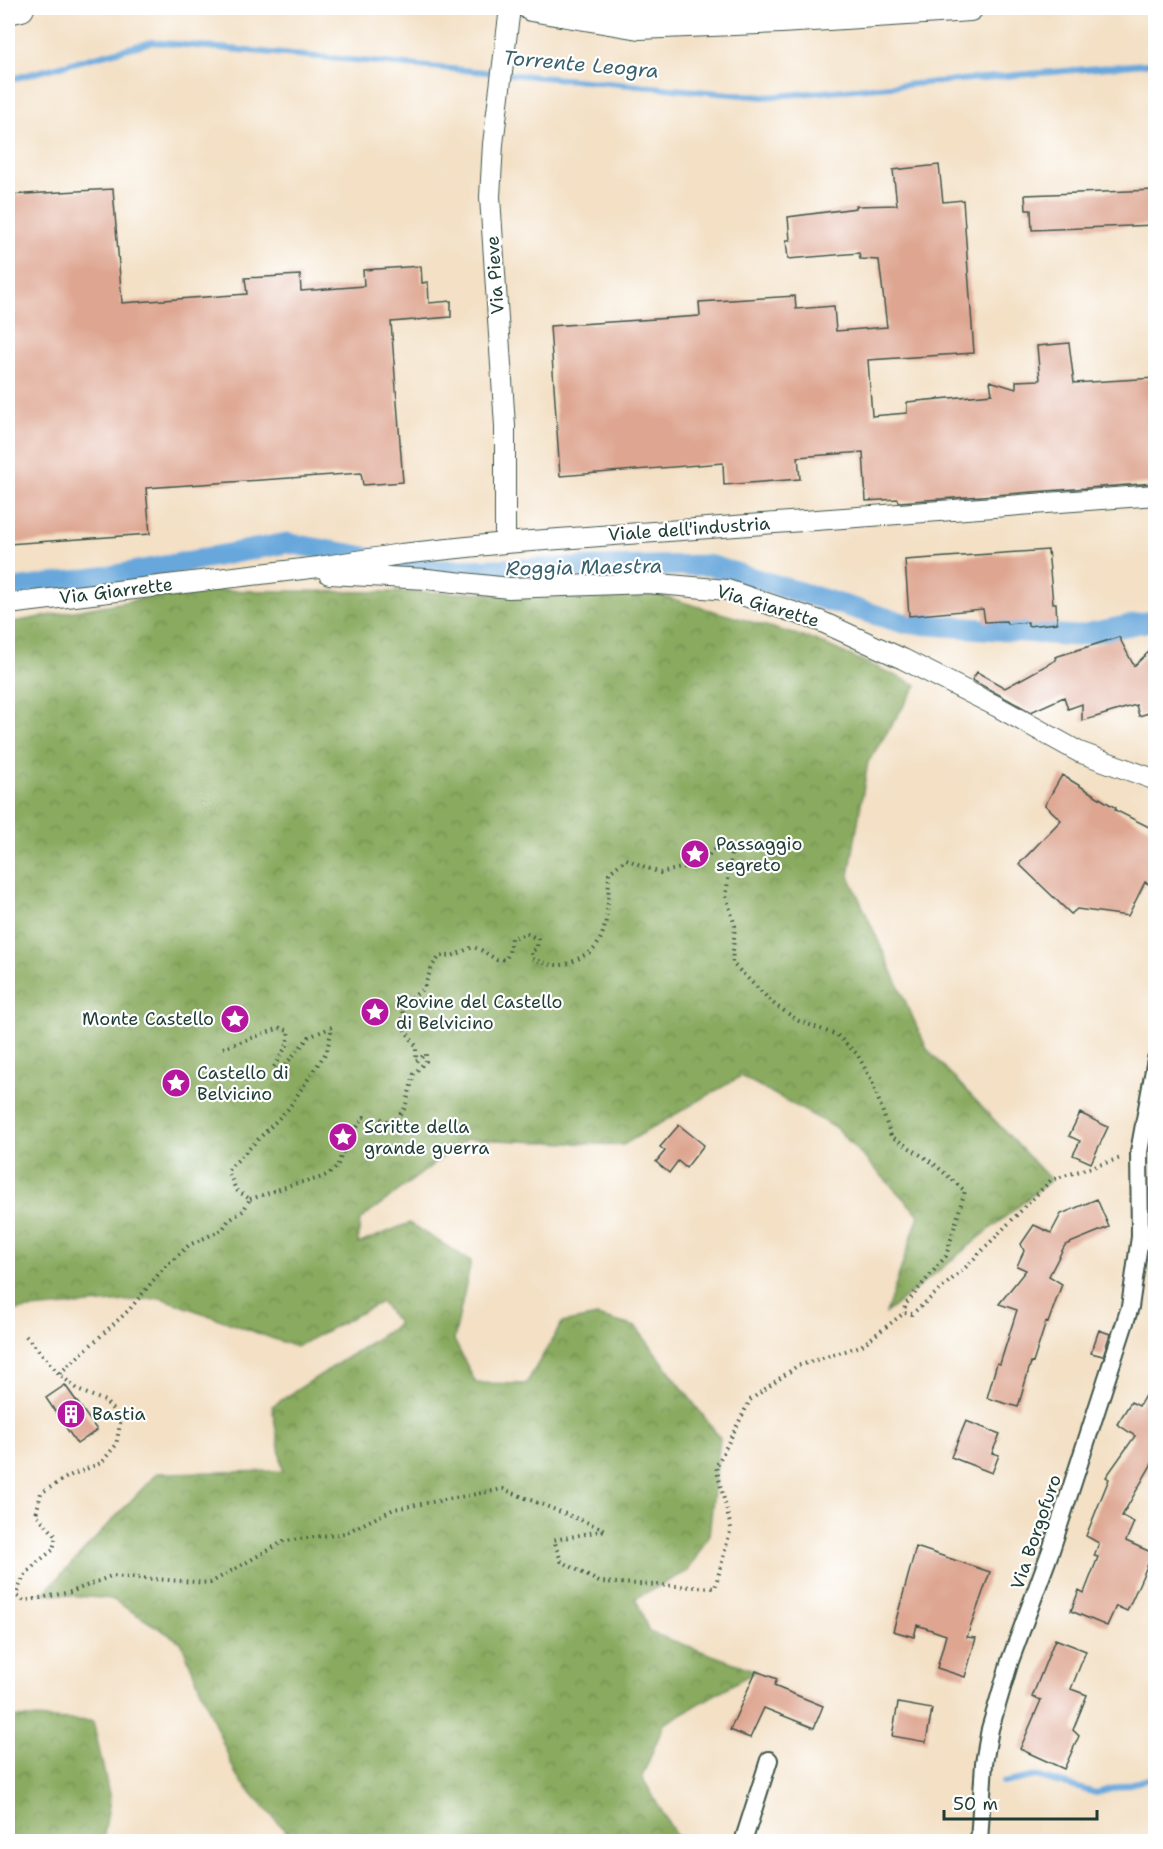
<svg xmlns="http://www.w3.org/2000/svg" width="1163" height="1849" font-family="'Shantell Sans',sans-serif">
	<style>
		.forest { fill: url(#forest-crowns); stroke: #54744a; stroke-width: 1.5 }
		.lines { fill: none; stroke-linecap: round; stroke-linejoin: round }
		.stream { stroke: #68a7db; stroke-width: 6 }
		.canal { stroke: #68a7db; stroke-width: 21 }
		.building { fill: #dea691 }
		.minor-casing { stroke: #3f554a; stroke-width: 20 }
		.tertiary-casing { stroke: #3f554a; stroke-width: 22 }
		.primary-casing { stroke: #3f554a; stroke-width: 28 }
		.path { stroke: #3f554a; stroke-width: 4; stroke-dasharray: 1.5 4.5; stroke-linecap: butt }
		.minor { stroke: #fff; stroke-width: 16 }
		.tertiary { stroke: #fff; stroke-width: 20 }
		.primary { stroke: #fff; stroke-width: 26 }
		.labels { text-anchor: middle; stroke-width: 4.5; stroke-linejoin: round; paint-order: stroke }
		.street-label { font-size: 18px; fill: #1f3d34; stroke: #fff }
		.poi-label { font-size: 18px; fill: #1f3d34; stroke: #fff; text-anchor: start }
		.water-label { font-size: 20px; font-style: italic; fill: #39626e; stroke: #fff }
	</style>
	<defs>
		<pattern id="forest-crowns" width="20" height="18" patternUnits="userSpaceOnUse" patternTransform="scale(1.5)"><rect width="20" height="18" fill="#89aa5f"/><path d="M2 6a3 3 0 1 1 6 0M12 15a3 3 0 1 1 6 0" fill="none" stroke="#6f8c4f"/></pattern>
	</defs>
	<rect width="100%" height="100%" fill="#fff"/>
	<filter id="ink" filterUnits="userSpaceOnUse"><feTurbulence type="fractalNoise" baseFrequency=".0167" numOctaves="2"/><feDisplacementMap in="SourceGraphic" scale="12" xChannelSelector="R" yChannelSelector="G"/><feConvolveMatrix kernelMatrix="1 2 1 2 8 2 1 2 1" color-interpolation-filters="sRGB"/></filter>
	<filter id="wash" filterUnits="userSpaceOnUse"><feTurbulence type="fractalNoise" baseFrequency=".008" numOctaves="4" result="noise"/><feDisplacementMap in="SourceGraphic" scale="24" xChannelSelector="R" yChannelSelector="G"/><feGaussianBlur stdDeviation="1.35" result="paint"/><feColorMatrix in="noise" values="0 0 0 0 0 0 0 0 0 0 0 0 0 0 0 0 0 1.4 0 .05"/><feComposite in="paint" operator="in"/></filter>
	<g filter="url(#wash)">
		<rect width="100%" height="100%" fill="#f3e0c5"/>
		<path class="forest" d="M 191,590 L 658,595 L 815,640 L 917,685 L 868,762 L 849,876 L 927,1049 L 1051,1180 L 886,1313 L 919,1215 L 836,1128 L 741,1076 L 623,1145 L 467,1139 L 360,1220 L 358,1244 L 409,1223 L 471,1261 L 454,1340 L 476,1383 L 526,1384 L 562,1323 L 597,1316 L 636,1327 L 720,1438 L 709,1535 L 688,1571 L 636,1598 L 649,1632 L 756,1671 L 664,1724 L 642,1777 L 679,1841 L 295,1841 L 237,1777 L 181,1642 L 112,1599 L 44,1593 L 157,1473 L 283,1471 L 272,1406 L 399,1324 L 381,1302 L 296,1347 L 161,1298 L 8,1311 L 8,623 Z
			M 8,1717 L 93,1721 L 110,1799 L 103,1841 L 8,1841 Z"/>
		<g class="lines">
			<path class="stream" d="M 8,80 L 152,42 L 764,97 L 1156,63
				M 1003,1783 L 1036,1776 L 1096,1793 L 1156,1777"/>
			<path class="canal" d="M 8,590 L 110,576 L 287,543 L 440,570 L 709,565 L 903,623 L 1075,636 L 1156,620"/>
		</g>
		<g id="blocks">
			<path class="building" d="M 939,165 L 943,202 L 963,200 L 974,353 L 868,360 L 872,416 L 907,413 L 907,402 L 992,394 L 990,381 L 1016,389 L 1016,381 L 1040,380 L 1037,346 L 1069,343 L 1074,383 L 1155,378 L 1155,483 L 899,502 L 898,499 L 866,501 L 863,452 L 798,457 L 800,479 L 724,485 L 723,463 L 560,476 L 550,326 L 700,316 L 699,302 L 795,296 L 796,309 L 834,306 L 836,331 L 887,327 L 879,260 L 860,259 L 859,253 L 788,259 L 786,240 L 790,240 L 788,217 L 856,208 L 856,206 L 897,205 L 893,170 Z
				M 113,189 L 122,303 L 247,294 L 245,278 L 300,275 L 301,291 L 364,286 L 363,270 L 421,266 L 422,283 L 428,282 L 429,303 L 451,301 L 451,317 L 391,322 L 403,482 L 363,485 L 361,473 L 146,488 L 150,534 L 8,544 L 8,195 Z
				M 1155,190 L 1155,225 L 1032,230 L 1031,210 L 1026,210 L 1025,195 Z
				M 1048,550 L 1053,603 L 1056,603 L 1057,623 L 1028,626 L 1028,622 L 1007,624 L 1006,621 L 985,622 L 983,609 L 909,616 L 905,560 Z
				M 1119,637 L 1134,666 L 1155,646 L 1155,711 L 1139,716 L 1136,705 L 1082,721 L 1082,704 L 1068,709 L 1064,697 L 1031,712 L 972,680 L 977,672 L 1005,688 L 1056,660 L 1055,657 Z
				M 1062,775 L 1116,808 L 1115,810 L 1155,830 L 1155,887 L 1145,882 L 1128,916 L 1077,909 L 1071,914 L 1019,864 L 1061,820 L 1045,805 Z
				M 1080,1113 L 1108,1127 L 1091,1163 L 1073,1155 L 1080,1141 L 1069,1136 Z
				M 679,1125 L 704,1145 L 686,1168 L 678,1161 L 669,1173 L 656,1162 L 665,1151 L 660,1147 Z
				M 1097,1199 L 1109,1227 L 1065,1245 L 1049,1276 L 1062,1284 L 1048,1323 L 1046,1322 L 1033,1363 L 1031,1362 L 1018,1407 L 987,1398 L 997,1363 L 1000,1364 L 1017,1310 L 999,1304 L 1026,1270 L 1017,1266 L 1024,1251 L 1021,1244 L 1034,1225 L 1051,1233 L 1061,1214 Z
				M 1099,1330 L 1110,1334 L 1103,1356 L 1091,1353 Z
				M 1155,1378 L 1155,1458 L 1122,1516 L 1134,1522 L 1126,1541 L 1153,1553 L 1127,1611 L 1116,1606 L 1107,1626 L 1071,1611 L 1079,1590 L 1084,1593 L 1098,1557 L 1094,1556 L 1099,1543 L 1086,1536 L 1109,1479 L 1106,1477 L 1135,1436 L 1117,1424 L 1131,1402 L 1139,1406 Z
				M 65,1385 L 97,1430 L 77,1444 L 46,1398 Z
				M 966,1421 L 1000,1434 L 992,1453 L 999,1455 L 992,1473 L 951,1457 Z
				M 916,1547 L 990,1572 L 967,1637 L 976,1638 L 965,1677 L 937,1668 L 946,1635 L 917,1625 L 914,1637 L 893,1631 Z
				M 1055,1639 L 1086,1651 L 1071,1689 L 1087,1695 L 1073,1730 L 1079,1736 L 1064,1769 L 1020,1749 L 1041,1700 L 1032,1697 Z
				M 756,1671 L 777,1679 L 774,1686 L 823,1706 L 814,1728 L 764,1708 L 750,1738 L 730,1730 Z
				M 898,1703 L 932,1709 L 926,1742 L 892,1736 Z"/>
		</g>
	</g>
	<g filter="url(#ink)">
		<use href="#blocks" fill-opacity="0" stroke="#3f554a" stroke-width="1.5"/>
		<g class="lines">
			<g class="minor-casing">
				<path id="minor" d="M 743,1842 L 769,1760
					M 979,1842 L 984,1763 L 990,1729 L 1010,1661 L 1051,1550 L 1130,1307 L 1140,1237 L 1139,1152 L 1156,1059"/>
			</g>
			<g class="tertiary-casing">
				<path id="tertiary" d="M 505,543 L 505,426 L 490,197 L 493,144 L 510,8
					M 329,574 L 427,579 L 509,588 L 647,583 L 727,590 L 820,621 L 903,659 L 996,706 L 1079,752 L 1156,780
					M 8,604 L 319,567 L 401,554 L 505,543 L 1156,495"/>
			</g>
			<g class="primary-casing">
				<path id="primary" d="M 531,8 L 639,26 L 781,20 L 970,8
					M 8,11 L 21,8"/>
			</g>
			<path class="path" d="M 223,1048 L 280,1028 L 289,1031 L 287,1045 L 274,1067 L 279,1072 L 309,1037 L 332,1027 L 327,1051 L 288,1109 L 228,1170 L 236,1190 L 250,1199 L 243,1211 L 228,1221 L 222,1230 L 189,1245 L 162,1270 L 129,1310 L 59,1374 L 80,1391 L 105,1401 L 121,1419 L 116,1445 L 101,1463 L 69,1476 L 41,1493 L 36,1514 L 56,1536 L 53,1550 C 37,1562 19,1576 17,1596 L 24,1601 L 71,1592 L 111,1576 L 210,1583 L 284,1541 L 345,1533 L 394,1509 L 503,1489 L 606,1530 L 554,1540 L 561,1561 L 599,1582 L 715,1588 L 731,1528 L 716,1467 L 750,1400 L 797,1366 L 861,1346 L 904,1313 L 912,1314 L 965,1268 L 1051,1180 L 1121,1158
				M 250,1199 C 264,1195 277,1190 290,1185 C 305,1180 326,1181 337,1166 C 340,1161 341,1154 344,1149 C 349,1141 359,1123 364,1117 L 370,1120 L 380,1118 L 385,1121 L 394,1122 L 405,1108 L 414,1074 L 426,1061 L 426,1054 L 416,1061 L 416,1046 L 403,1027 L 403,1007 L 409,1000 L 424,988 L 432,966 L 440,956 L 452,956 L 473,947 L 481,950 L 497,960 L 506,959 L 509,953 L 511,938 L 527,934 L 538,939 L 537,948 L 531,952 L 532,959 C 553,966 562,969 581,957 C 584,955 590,953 593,950 C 610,932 608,896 609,873 L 626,859 L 660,873 L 702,863 L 714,850 L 724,843 L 732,847 L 726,896 L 735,926 L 732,963 L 775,1005 L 799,1021 L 837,1035 L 857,1054 L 872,1081 L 891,1136 L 933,1163 L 965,1191 L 946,1256 L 905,1305 L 904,1313
				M 26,1336 L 59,1374
				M 8,1590 L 18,1585"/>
			<use href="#minor" class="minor"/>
			<use href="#tertiary" class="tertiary"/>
			<use href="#primary" class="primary"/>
		</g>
	</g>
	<defs>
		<g id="sight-disc" transform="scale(1.5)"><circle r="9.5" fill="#b5179e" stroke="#fff"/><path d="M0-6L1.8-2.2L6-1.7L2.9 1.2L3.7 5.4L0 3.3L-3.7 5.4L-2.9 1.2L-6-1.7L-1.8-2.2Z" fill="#fff"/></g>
		<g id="building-disc" transform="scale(1.5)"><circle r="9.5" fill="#b5179e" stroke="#fff"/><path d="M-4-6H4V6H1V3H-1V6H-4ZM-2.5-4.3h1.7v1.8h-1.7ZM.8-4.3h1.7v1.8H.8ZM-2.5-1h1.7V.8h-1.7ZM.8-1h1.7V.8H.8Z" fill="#fff"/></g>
	</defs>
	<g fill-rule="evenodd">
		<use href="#sight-disc" x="695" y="854"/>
		<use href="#sight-disc" x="375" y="1012"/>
		<use href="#sight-disc" x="235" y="1019"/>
		<use href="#sight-disc" x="176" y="1083"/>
		<use href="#sight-disc" x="343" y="1137"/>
		<use href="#building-disc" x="71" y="1414"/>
	</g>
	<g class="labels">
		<g class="street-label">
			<text transform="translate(495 275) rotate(-94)" y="6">Via Pieve</text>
			<text transform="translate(689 529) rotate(-4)" y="6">Viale dell'industria</text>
			<text transform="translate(116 591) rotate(-7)" y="6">Via Giarrette</text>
			<text transform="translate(768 606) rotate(17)" y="6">Via Giarette</text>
			<text transform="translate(1036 1532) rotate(-71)" y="6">Via Borgofuro</text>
		</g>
		<g class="poi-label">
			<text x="716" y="850">Passaggio<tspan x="716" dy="21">segreto</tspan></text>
			<text x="396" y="1008">Rovine del Castello<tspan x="396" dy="21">di Belvicino</tspan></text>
			<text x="214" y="1025" text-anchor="end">Monte Castello</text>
			<text x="197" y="1079">Castello di<tspan x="197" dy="21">Belvicino</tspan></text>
			<text x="364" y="1133">Scritte della<tspan x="364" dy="21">grande guerra</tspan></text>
			<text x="92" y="1420">Bastia</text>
		</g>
		<g class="water-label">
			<text transform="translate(581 64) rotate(5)" y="7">Torrente Leogra</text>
			<text transform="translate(584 567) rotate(-1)" y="7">Roggia Maestra</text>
		</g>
	</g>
	<rect width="1163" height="1849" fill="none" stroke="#fff" stroke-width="30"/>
	<path d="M944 1810v9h153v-9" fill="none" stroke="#1f3d34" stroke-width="3"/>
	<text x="953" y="1810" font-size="18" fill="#1f3d34" stroke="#ffffff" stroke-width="4.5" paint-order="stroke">50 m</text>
</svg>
